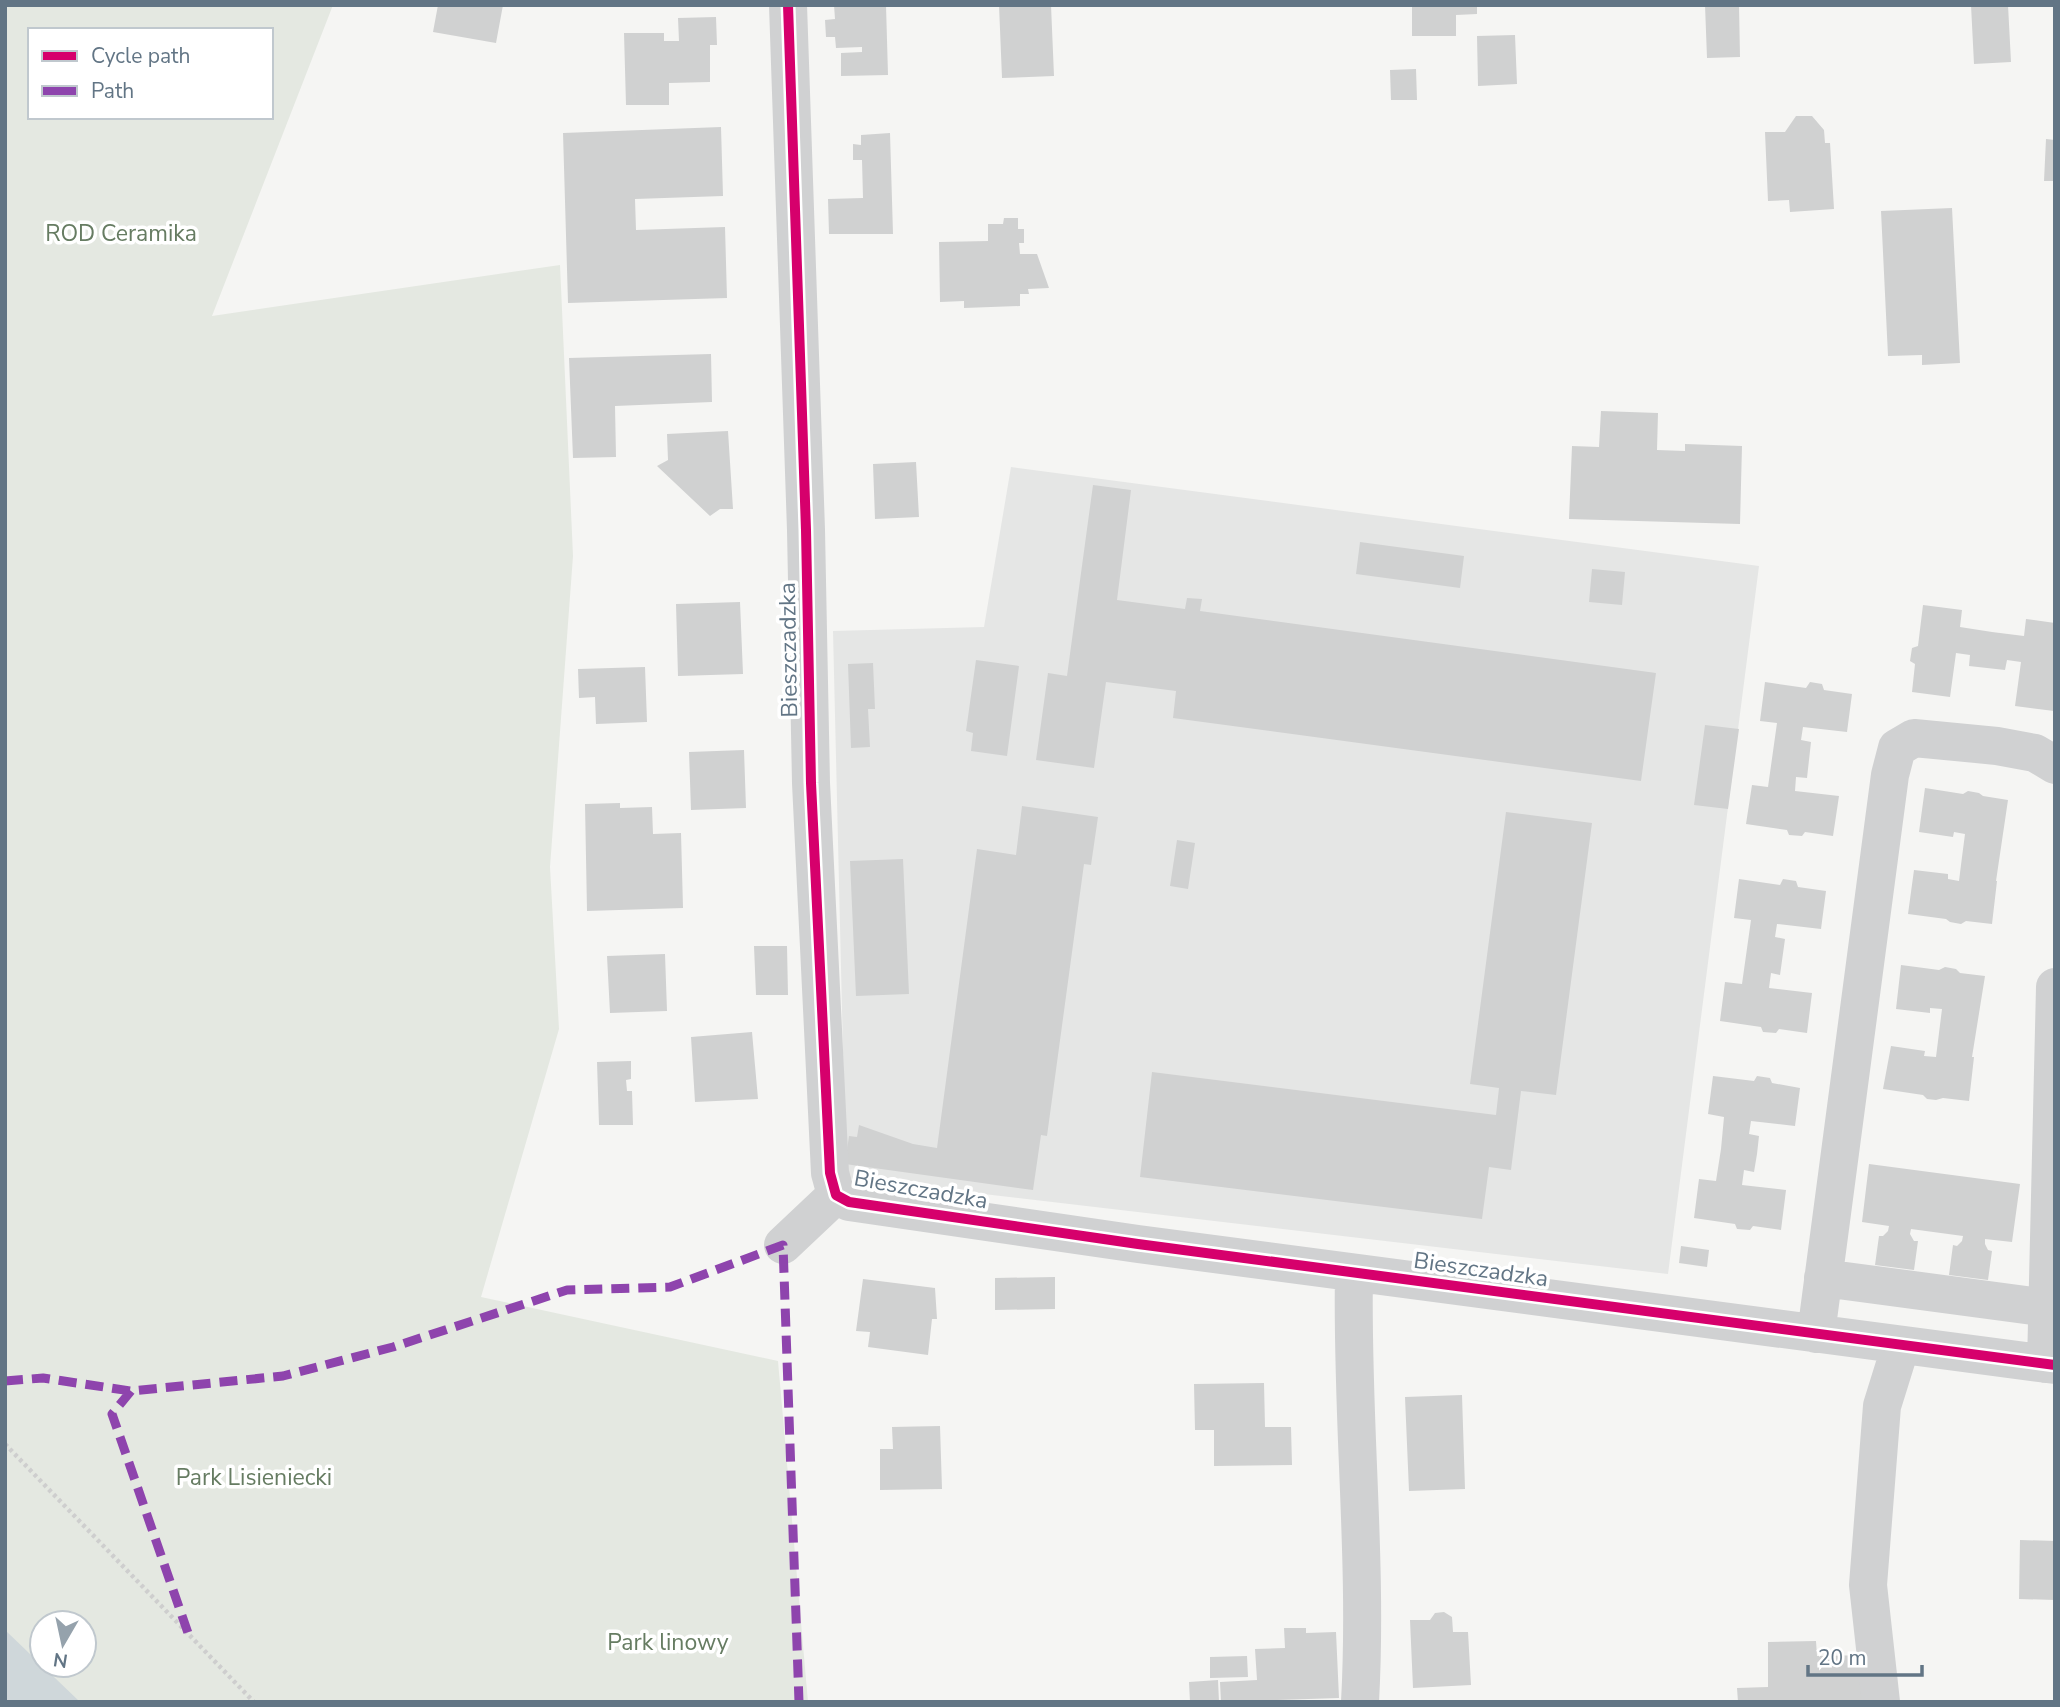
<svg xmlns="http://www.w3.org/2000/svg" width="2060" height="1707" font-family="'Nunito Sans',sans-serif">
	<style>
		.built { fill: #e5e6e5 }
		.green { fill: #e4e8e1; fill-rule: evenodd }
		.water { fill: #cfd7da }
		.building { fill: #d0d1d1 }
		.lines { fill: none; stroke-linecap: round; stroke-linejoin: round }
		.path { stroke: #cecece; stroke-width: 4.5; stroke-dasharray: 3.5 3.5; stroke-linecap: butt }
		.minor { stroke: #d0d1d2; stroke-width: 38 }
		.quiet { stroke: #8e44ad; stroke-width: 9; stroke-dasharray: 18 9; stroke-linecap: butt }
		.cycleway-casing { stroke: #fff; stroke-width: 15 }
		.cycleway { stroke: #d6006c; stroke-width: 10 }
		.labels { text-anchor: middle; stroke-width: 7; stroke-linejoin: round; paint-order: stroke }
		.park-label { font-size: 23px; fill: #667c62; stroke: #fff }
		.street-label { font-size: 23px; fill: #627585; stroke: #fff }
	</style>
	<rect width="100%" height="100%" fill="#f5f5f3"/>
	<path class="built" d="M 1011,467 L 1759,566 L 1668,1274 L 846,1178 L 833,631 L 984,627 Z"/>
	<path class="green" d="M 5,5 L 333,5 L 212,316 L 560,265 L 573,556 L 550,867 L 559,1029 L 481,1297 L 778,1361 L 808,1702 L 5,1702 ZM 30,30 L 271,30 L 271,117 L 30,117 ZM 42,1623 L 84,1623 L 84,1665 L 42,1665 Z"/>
	<path class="water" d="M 5,1630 L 80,1702 L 5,1702 Z"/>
	<path class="building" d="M 438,5 L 503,5 L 496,43 L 433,32 Z
		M 834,5 L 886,5 L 888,75 L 841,76 L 841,53 L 862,52 L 862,47 L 836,48 L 835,37 L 826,37 L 825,20 L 835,19 Z
		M 999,5 L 1051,5 L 1054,76 L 1002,78 Z
		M 1412,5 L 1477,5 L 1477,14 L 1456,15 L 1456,36 L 1412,36 Z
		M 1705,5 L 1739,5 L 1740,57 L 1707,58 Z
		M 1971,5 L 2008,5 L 2011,62 L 1974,64 Z
		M 716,17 L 717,45 L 710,45 L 710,82 L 669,83 L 669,105 L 626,105 L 624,33 L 664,33 L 664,41 L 679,41 L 678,18 Z
		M 1515,35 L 1517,84 L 1478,86 L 1477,36 Z
		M 1416,69 L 1417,100 L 1391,100 L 1390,70 Z
		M 1796,116 L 1812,116 L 1824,130 L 1825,143 L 1830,143 L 1834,209 L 1790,212 L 1789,200 L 1768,201 L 1765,132 L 1785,132 Z
		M 721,127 L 723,196 L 635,199 L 636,230 L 725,227 L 727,298 L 568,303 L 563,133 Z
		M 890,133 L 893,234 L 829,234 L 828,199 L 863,198 L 862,160 L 853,160 L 853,144 L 861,145 L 861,135 Z
		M 2046,139 L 2055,140 L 2055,181 L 2044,181 Z
		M 1952,208 L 1960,363 L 1922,365 L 1922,355 L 1888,356 L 1881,211 Z
		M 1004,218 L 1018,218 L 1018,229 L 1024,229 L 1024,243 L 1019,243 L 1020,254 L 1037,254 L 1049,288 L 1028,289 L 1029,294 L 1020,294 L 1020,306 L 964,308 L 964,301 L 940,302 L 939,242 L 988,241 L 988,224 L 1003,224 Z
		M 711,354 L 712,402 L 615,406 L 616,457 L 573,458 L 569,358 Z
		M 1601,411 L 1658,413 L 1657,450 L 1685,451 L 1685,444 L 1742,446 L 1740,524 L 1569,519 L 1572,446 L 1599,447 Z
		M 728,431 L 733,509 L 720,509 L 710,516 L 657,466 L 668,460 L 667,434 Z
		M 916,462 L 919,517 L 875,519 L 873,464 Z
		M 1093,485 L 1131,490 L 1117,600 L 1185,609 L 1187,598 L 1202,599 L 1200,611 L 1656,673 L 1641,781 L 1173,718 L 1176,691 L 1106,682 L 1094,768 L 1036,760 L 1048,673 L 1067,676 Z
		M 1360,542 L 1464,556 L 1460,588 L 1356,574 Z
		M 1592,569 L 1625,572 L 1622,605 L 1589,602 Z
		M 740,602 L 743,674 L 678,676 L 676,604 Z
		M 1923,605 L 1962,610 L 1960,627 L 1992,632 L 2024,636 L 2026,619 L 2055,623 L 2054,711 L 2015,706 L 2021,662 L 2007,660 L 2005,670 L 1969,666 L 1970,655 L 1956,653 L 1950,697 L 1912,692 L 1915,664 L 1910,661 L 1912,648 L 1918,646 Z
		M 976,660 L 1019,666 L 1007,756 L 971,751 L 973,733 L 966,731 Z
		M 873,663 L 875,709 L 868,709 L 870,747 L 851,748 L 848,664 Z
		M 645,667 L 647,722 L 596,724 L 595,697 L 579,698 L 578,669 Z
		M 1765,682 L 1806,688 L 1810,682 L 1822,684 L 1824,690 L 1852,694 L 1847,732 L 1803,727 L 1801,740 L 1811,742 L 1807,778 L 1796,777 L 1795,791 L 1839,796 L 1833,836 L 1805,832 L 1802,836 L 1789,835 L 1787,830 L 1746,824 L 1752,785 L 1768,787 L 1777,723 L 1760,721 Z
		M 1705,725 L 1739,729 L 1728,809 L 1694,805 Z
		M 744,750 L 746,808 L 691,810 L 689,752 Z
		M 1925,788 L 1963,794 L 1968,791 L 1979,793 L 1983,796 L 2008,800 L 1996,881 L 1997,881 L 1992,924 L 1966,921 L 1961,924 L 1950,922 L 1946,919 L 1908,914 L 1914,870 L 1948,874 L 1948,879 L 1959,881 L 1962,857 L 1965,834 L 1954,832 L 1953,837 L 1919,832 Z
		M 620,803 L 620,808 L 652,807 L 653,834 L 681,833 L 683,908 L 587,911 L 585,804 Z
		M 1022,806 L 1098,817 L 1091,865 L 1084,864 L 1047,1136 L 1041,1135 L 1033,1190 L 845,1164 L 849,1136 L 857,1137 L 859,1125 L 913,1144 L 937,1148 L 977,849 L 1016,855 Z
		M 1506,812 L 1592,823 L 1556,1095 L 1521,1091 L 1511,1170 L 1489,1167 L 1482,1219 L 1140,1177 L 1152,1072 L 1496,1115 L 1499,1088 L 1470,1084 Z
		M 1177,840 L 1195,843 L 1188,889 L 1170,886 Z
		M 903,859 L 909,994 L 856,996 L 850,861 Z
		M 1739,879 L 1780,885 L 1783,879 L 1796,881 L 1798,887 L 1826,891 L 1821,929 L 1777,924 L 1775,937 L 1785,939 L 1780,975 L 1771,973 L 1769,988 L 1812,993 L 1807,1033 L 1779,1029 L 1776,1033 L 1763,1032 L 1761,1027 L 1720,1021 L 1725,982 L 1742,984 L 1751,920 L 1734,918 Z
		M 754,946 L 787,946 L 788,995 L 756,995 Z
		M 665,954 L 667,1011 L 610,1013 L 607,956 Z
		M 1901,965 L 1939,970 L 1945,967 L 1956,969 L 1960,973 L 1985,976 L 1972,1057 L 1974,1057 L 1969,1101 L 1943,1098 L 1936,1100 L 1927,1099 L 1923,1095 L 1883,1089 L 1891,1046 L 1925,1051 L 1924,1056 L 1936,1057 L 1942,1009 L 1930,1008 L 1930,1013 L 1896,1009 Z
		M 752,1032 L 758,1099 L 695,1102 L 691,1037 Z
		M 631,1061 L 631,1079 L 626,1080 L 627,1091 L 632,1091 L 633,1125 L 599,1125 L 597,1062 Z
		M 1713,1076 L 1754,1081 L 1757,1076 L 1770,1078 L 1772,1083 L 1800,1088 L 1795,1126 L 1751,1121 L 1749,1134 L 1759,1136 L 1757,1154 L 1754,1172 L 1744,1170 L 1742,1185 L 1786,1190 L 1781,1230 L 1753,1226 L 1750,1230 L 1737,1229 L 1735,1224 L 1694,1218 L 1699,1179 L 1716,1181 L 1721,1149 L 1724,1117 L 1708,1114 Z
		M 1869,1164 L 2020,1184 L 2012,1242 L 1985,1239 L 1985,1244 L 1988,1250 L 1992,1251 L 1988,1280 L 1949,1275 L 1953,1245 L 1957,1246 L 1962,1241 L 1963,1236 L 1911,1229 L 1910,1234 L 1914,1241 L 1918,1241 L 1914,1270 L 1875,1265 L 1879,1236 L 1883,1236 L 1888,1231 L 1889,1226 L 1862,1222 Z
		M 1681,1246 L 1709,1250 L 1707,1267 L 1679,1263 Z
		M 1055,1277 L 1055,1309 L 995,1310 L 995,1278 Z
		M 863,1279 L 935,1288 L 937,1319 L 932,1319 L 928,1355 L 868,1347 L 870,1332 L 856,1331 Z
		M 1264,1383 L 1265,1427 L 1291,1427 L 1292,1465 L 1214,1466 L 1214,1430 L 1195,1430 L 1194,1384 Z
		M 1462,1395 L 1465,1489 L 1409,1491 L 1405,1397 Z
		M 940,1426 L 942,1489 L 880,1490 L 880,1449 L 893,1449 L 892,1427 Z
		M 2020,1540 L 2055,1541 L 2055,1600 L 2019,1599 Z
		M 1444,1612 L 1452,1617 L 1453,1632 L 1468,1632 L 1471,1685 L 1413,1688 L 1410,1620 L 1430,1620 L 1435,1613 Z
		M 1284,1628 L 1306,1628 L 1306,1633 L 1336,1632 L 1339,1698 L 1221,1702 L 1220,1682 L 1257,1680 L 1255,1649 L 1285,1648 Z
		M 1816,1641 L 1817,1656 L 1872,1655 L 1873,1702 L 1738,1702 L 1737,1688 L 1768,1687 L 1768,1642 Z
		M 1247,1656 L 1248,1677 L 1210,1678 L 1210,1657 Z
		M 1218,1680 L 1219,1702 L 1190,1702 L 1189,1682 Z"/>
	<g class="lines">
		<path class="path" d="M 5,1444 L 254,1702"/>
		<path class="minor" d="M 788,5 L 806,530 L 811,783 L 830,1173 L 836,1195 L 849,1202 L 1138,1244 L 2055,1365
			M 783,1245 L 836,1195
			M 1354,1273 C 1351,1416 1368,1559 1360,1702
			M 1823,1278 L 2048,1308
			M 1816,1334 L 1890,775 L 1897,748 L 1914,738 L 1997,746 L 2035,753 L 2055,765
			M 2046,1364 L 2055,987
			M 1881,1702 L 1868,1585 L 1882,1406 L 1901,1345"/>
		<path class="quiet" d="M 5,1381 L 43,1378 L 131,1391 L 283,1376 L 393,1347 L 567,1290 L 670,1287 L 783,1245 L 799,1702
			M 131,1391 L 112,1414 L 188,1633"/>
		<g class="cycleway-casing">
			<path id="cycleway" d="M 788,5 L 806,530 L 811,783 L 830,1173 L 836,1195 L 849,1202 L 1138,1244 L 2055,1365"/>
		</g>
		<use href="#cycleway" class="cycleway"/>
	</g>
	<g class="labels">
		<g class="park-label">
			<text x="121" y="241">ROD Ceramika</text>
			<text x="254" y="1485">Park Lisieniecki</text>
			<text x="668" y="1650">Park linowy</text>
		</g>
		<g class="street-label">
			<text transform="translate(788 650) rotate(-91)" y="8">Bieszczadzka</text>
			<text transform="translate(921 1189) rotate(10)" y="8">Bieszczadzka</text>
			<text transform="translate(1481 1269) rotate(8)" y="8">Bieszczadzka</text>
		</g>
	</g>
	<rect width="2060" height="1707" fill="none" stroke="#627585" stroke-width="14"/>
	<rect x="28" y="28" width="245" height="91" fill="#ffffff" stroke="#c0c8ce" stroke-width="2"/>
	<rect x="42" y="51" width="35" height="10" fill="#d6006c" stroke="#c0c8ce" stroke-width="2"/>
	<text x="91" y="63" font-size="21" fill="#627585">Cycle path</text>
	<rect x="42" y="86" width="35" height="10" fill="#8e44ad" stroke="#c0c8ce" stroke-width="2"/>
	<text x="91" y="98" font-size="21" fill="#627585">Path</text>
	<g transform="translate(63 1644) rotate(189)"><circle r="33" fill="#ffffff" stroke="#c0c8ce" stroke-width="2"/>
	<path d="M0-5L12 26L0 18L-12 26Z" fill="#95a2ac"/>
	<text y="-10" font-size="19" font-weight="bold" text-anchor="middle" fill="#627585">N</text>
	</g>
	<path d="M1808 1665v10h114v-10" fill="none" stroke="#627585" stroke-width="3.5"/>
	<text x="1818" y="1665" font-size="21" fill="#627585" stroke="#ffffff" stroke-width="5" paint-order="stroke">20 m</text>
</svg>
